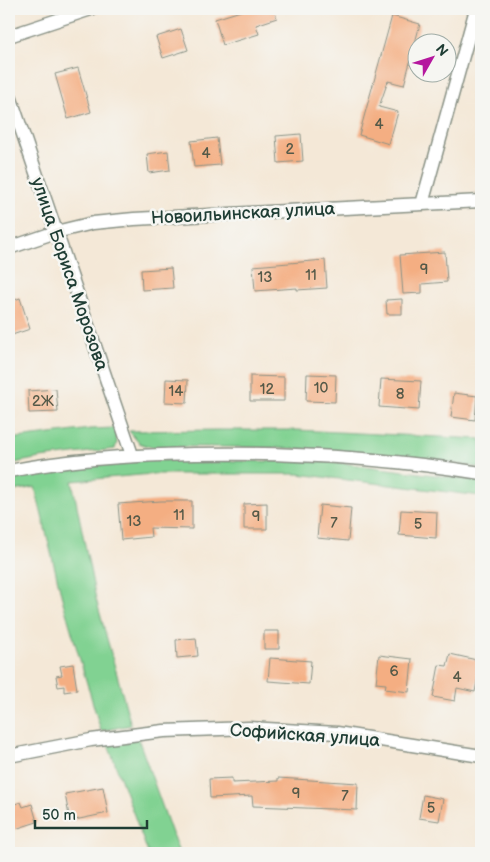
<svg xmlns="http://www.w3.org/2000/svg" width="490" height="862" font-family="'Balsamiq Sans',sans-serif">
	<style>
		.green { fill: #81d292; stroke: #508863 }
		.building { fill: #f4ae82 }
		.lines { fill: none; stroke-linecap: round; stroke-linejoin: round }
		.minor-casing { stroke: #8a9286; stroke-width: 15 }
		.minor { stroke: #fff; stroke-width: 12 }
		.labels { text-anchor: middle; stroke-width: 5; stroke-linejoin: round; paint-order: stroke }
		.number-label { font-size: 15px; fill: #545948 }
		.street-label { font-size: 18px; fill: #1f3d34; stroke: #f6f6f2 }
	</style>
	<rect width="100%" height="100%" fill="#f6f6f2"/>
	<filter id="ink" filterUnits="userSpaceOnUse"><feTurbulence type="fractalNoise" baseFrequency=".02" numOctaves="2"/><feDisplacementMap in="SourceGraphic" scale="10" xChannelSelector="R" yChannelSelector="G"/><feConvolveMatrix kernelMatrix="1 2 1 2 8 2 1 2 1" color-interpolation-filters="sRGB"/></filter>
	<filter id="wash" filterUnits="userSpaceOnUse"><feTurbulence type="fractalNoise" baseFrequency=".0096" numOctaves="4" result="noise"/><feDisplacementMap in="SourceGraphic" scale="20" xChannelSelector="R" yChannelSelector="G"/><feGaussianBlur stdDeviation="1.12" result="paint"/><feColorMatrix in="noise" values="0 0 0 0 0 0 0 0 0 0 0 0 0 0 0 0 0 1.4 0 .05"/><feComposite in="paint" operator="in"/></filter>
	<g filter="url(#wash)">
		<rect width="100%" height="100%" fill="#f4e8d7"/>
		<path class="green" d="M 115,428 L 117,442 L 115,449 L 40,458 L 9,464 L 9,439 L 91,429 Z
			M 219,430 L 297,430 L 481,439 L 481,468 C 372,448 262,446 151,447 L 139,443 L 129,431 Z
			M 140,460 L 334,462 L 481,481 L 481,496 L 298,474 L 152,474 L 72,481 L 96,599 L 131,725 L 101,731 L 63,602 L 35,487 L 9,492 L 9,477 L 35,471 Z
			M 138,738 L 179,853 L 148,853 L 107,742 Z"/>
		<g id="blocks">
			<path class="building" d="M 247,9 L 273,9 L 277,18 L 256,25 L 259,34 L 223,45 L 215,19 Z
				M 392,16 L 420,24 L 404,85 L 388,81 L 379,107 L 398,112 L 389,144 L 359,135 Z
				M 181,29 L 188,50 L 163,58 L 156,37 Z
				M 78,68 L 91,112 L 68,119 L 55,74 Z
				M 301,134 L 303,161 L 278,163 L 276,136 Z
				M 217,138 L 220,165 L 194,167 L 191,141 Z
				M 168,151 L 170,170 L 149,173 L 147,154 Z
				M 445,252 L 447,282 L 422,284 L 422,293 L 403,294 L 400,255 Z
				M 325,260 L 327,288 L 297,290 L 297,288 L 255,291 L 253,266 Z
				M 171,268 L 173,288 L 142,290 L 141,270 Z
				M 20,298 L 30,329 L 9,336 L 9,302 Z
				M 402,299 L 402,314 L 387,314 L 386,300 Z
				M 307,374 L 336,375 L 335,402 L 306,401 Z
				M 250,376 L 284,377 L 284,401 L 250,401 Z
				M 166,379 L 188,380 L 187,403 L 165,402 Z
				M 381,379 L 421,381 L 419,410 L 379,407 Z
				M 56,389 L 58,412 L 29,413 L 28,391 Z
				M 454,393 L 477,396 L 475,420 L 451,417 Z
				M 161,501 L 192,501 L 192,529 L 150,528 L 151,537 L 121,540 L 118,504 Z
				M 267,503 L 267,529 L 244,529 L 244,504 Z
				M 320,505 L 351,508 L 348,541 L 317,538 Z
				M 401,510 L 437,512 L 436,538 L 399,535 Z
				M 264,631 L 279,631 L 279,649 L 264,649 Z
				M 196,638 L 198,656 L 177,658 L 176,640 Z
				M 450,654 L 481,661 L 475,692 L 457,688 L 455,701 L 433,697 L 439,665 L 447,666 Z
				M 379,655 L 412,659 L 409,692 L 385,689 L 386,684 L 376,683 Z
				M 270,658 L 311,661 L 309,684 L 268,681 Z
				M 73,664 L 77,690 L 64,692 L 64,686 L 58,687 L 56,676 L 62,675 L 60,666 Z
				M 232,778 L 232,783 L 278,781 L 278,778 L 358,783 L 357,810 L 253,806 L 252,796 L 210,798 L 209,779 Z
				M 103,787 L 108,813 L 70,821 L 65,794 Z
				M 423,795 L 443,799 L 439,821 L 419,818 Z
				M 21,802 L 23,807 L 32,804 L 37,822 L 9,831 L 9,806 Z"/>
		</g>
	</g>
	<g filter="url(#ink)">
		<use href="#blocks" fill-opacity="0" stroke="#8a9286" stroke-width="1"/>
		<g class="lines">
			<g class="minor-casing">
				<path id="minor" d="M 9,36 L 91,9
					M 9,93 L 132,455
					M 422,204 L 476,9
					M 9,248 L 56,232 L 93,223 L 134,219 L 481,201
					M 9,471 C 70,459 131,455 194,454 C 290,452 386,458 481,473
					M 9,756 L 91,740 L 164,731 L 249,728 L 337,733 L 481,756"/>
			</g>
			<use href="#minor" class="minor"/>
		</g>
	</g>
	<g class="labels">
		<g class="number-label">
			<text x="379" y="129">4</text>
			<text x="290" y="154">2</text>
			<text x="206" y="158">4</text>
			<text x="424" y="274">9</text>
			<text x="311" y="280">11</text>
			<text x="265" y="282">13</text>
			<text x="321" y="393">10</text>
			<text x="267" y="394">12</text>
			<text x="176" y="396">14</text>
			<text x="400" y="399">8</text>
			<text x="43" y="406">2Ж</text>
			<text x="179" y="520">11</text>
			<text x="256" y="521">9</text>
			<text x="134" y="526">13</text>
			<text x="334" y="528">7</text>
			<text x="418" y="529">5</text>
			<text x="394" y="676">6</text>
			<text x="457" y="682">4</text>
			<text x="296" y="798">9</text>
			<text x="345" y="801">7</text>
			<text x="431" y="813">5</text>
		</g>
		<g class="street-label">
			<text transform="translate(243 213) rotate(-3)" y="6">Новоильинская улица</text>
			<text transform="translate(70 274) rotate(71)" y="6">улица Бориса Морозова</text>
			<text transform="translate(305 735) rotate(4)" y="6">Софийская улица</text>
		</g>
	</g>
	<rect width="490" height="862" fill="none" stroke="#f6f6f2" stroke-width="30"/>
	<g transform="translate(432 58) rotate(51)"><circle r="24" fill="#f6f6f2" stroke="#a0aca6"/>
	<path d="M0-4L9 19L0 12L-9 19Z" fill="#b5179e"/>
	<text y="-8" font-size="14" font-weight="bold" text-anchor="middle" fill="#1f3d34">N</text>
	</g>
	<path d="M35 820v8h112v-8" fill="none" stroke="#1f3d34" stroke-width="2.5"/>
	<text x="42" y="820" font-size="15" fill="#1f3d34" stroke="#f6f6f2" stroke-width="4" paint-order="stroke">50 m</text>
</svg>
